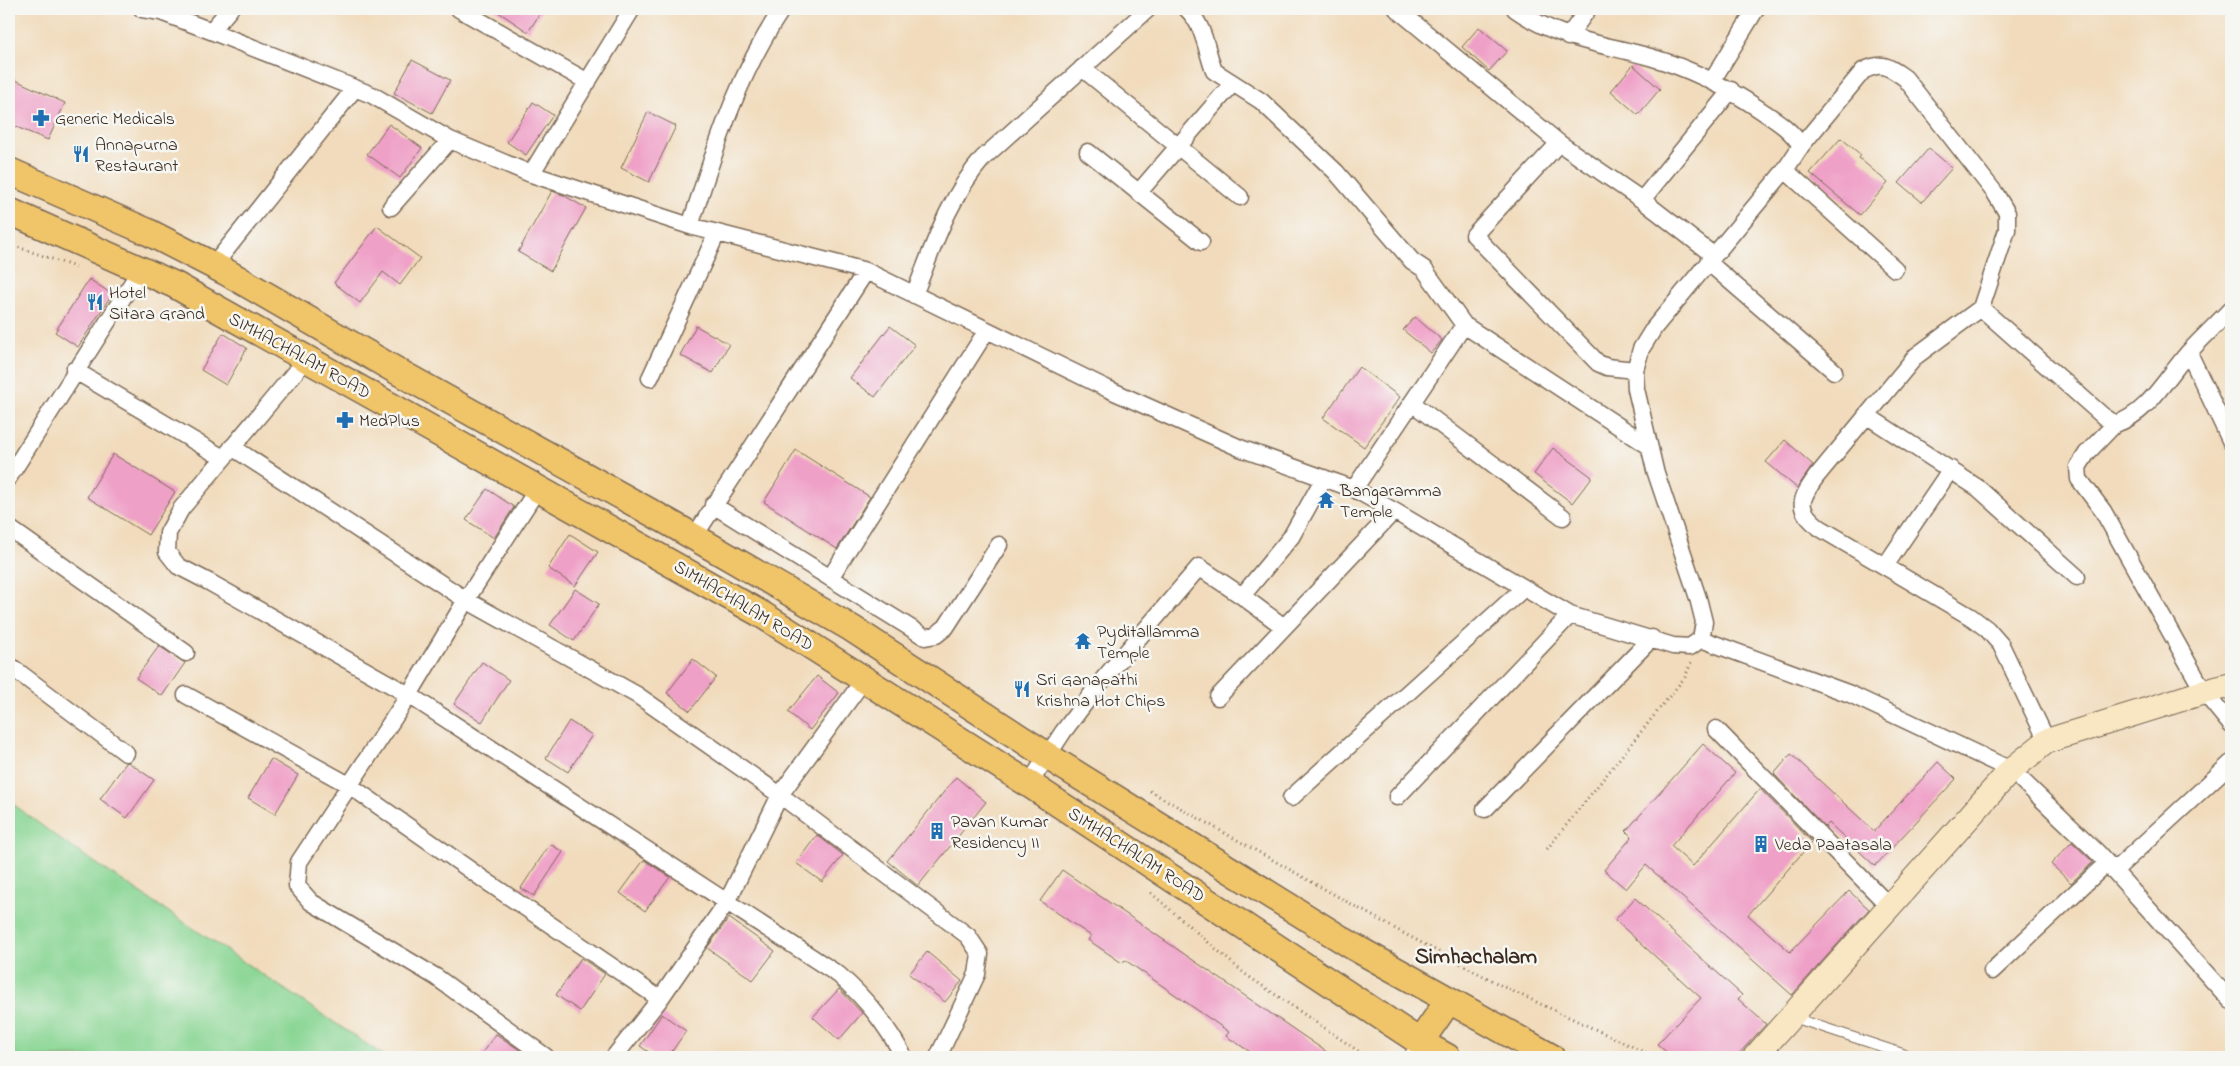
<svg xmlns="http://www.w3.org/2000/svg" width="2240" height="1066" font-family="'Indie Flower',sans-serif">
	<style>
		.green { fill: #88d593; stroke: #628058 }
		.building { fill: #efa0c7 }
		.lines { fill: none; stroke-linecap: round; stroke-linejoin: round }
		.lane-casing { stroke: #7b6855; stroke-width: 11 }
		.street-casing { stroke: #7b6855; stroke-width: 19 }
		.secondary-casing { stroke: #7b6855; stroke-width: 26 }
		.primary-casing { stroke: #7b6855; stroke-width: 29 }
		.path { stroke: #7b6855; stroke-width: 3; stroke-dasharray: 1 4; stroke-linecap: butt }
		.lane { stroke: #fff; stroke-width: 9 }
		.street { stroke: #fff; stroke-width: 16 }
		.secondary { stroke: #f9e7c3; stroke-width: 24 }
		.primary { stroke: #f0c469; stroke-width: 26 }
		.labels { text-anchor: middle; stroke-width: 5; stroke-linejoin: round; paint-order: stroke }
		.poi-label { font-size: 18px; fill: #3b2a1e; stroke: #f6f6f2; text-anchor: start }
		.street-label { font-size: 18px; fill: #3b2a1e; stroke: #f6f6f2 }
		.district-label { font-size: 22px; font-weight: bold; fill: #3b2a1e; stroke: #f6f6f2 }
	</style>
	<rect width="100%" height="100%" fill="#f6f6f2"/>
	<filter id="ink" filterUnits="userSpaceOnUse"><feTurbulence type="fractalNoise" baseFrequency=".02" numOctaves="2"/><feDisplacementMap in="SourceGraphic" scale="10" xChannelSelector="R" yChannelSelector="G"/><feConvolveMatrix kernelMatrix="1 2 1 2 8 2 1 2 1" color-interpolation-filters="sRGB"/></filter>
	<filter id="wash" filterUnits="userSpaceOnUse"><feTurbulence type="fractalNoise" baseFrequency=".0096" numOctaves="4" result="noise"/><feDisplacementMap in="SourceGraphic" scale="20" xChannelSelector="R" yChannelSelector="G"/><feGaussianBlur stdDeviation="1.12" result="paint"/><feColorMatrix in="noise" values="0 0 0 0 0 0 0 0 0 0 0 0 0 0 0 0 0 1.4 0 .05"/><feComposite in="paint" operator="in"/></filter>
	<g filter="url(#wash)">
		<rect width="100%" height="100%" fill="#f1dbbc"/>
		<path class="green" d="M 9,801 L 61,840 L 386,1057 L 9,1057 Z"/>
		<g id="blocks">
			<path class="building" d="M 494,9 L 543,9 L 528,32 Z
				M 1479,27 L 1507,51 L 1489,71 L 1462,47 Z
				M 412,60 L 450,80 L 432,113 L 394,93 Z
				M 1633,65 L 1660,89 L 1638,115 L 1611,91 Z
				M 9,77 L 65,103 L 48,140 L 9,124 Z
				M 533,102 L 553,115 L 526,155 L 507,142 Z
				M 648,112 L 676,126 L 649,182 L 621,168 Z
				M 389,124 L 422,148 L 400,178 L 367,154 Z
				M 1841,138 L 1861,155 L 1859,158 L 1888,183 L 1860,215 L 1810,173 Z
				M 1929,148 L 1952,168 L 1922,202 L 1899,183 Z
				M 552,191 L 563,195 L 586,208 L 551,271 L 518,252 Z
				M 377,226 L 420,258 L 400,285 L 383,272 L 360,303 L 334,283 Z
				M 89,279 L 112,294 L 78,347 L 55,332 Z
				M 1415,317 L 1442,340 L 1431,353 L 1403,330 Z
				M 696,326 L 729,344 L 713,373 L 680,355 Z
				M 890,326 L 915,345 L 875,397 L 850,378 Z
				M 223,333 L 247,348 L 226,385 L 201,370 Z
				M 1359,367 L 1400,397 L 1364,447 L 1323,418 Z
				M 1785,440 L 1813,465 L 1797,488 L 1766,462 Z
				M 1553,448 L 1592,477 L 1572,503 L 1534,474 Z
				M 796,450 L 870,497 L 837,549 L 764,502 Z
				M 113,454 L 175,492 L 148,535 L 87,497 Z
				M 487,489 L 514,507 L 494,538 L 466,520 Z
				M 570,534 L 598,552 L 575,586 L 548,568 Z
				M 575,589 L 599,604 L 574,641 L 550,625 Z
				M 159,646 L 185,663 L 162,696 L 136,678 Z
				M 693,659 L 716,677 L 690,711 L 667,693 Z
				M 482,662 L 509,680 L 482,722 L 454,704 Z
				M 817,676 L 839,693 L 810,730 L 788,712 Z
				M 569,721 L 592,735 L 568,772 L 546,758 Z
				M 1703,744 L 1735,773 L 1671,846 L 1693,866 L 1760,789 L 1812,842 L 1748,915 L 1790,952 L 1849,891 L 1869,909 L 1792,995 L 1646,865 L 1626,889 L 1604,870 L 1632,837 L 1626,831 Z
				M 1791,754 L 1874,831 L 1938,762 L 1956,779 L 1875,866 L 1829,823 L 1825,827 L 1774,774 Z
				M 271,759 L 298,775 L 275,814 L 248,798 Z
				M 128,762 L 154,780 L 127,818 L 100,799 L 126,763 Z
				M 956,777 L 986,802 L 918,886 L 888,861 Z
				M 817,835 L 843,855 L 822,882 L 796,863 Z
				M 2072,842 L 2093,862 L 2071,883 L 2051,864 Z
				M 550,844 L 563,852 L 534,896 L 521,888 Z
				M 644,860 L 670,877 L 645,911 L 620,893 Z
				M 1062,870 L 1334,1057 L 1258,1057 L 1226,1036 L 1229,1032 L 1125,960 L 1122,963 L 1100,948 L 1088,940 L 1091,936 L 1040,901 Z
				M 1635,898 L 1742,995 L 1738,999 L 1766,1024 L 1736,1057 L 1672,1057 L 1657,1044 L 1701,998 L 1615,920 Z
				M 729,918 L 775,951 L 753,980 L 707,948 Z
				M 927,952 L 962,981 L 945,1002 L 909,974 Z
				M 581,958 L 605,974 L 580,1011 L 556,995 Z
				M 839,989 L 862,1013 L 839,1040 L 813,1017 Z
				M 662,1014 L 686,1031 L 668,1057 L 656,1057 L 640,1046 Z
				M 496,1034 L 527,1055 L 529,1057 L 479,1057 Z"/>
		</g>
	</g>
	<g filter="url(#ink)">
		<use href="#blocks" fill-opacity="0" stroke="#7b6855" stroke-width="1"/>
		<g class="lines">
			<g class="lane-casing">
				<path id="lane" d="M 1792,1017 L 1913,1057
					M 1407,1057 L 1418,1044"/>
			</g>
			<g class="street-casing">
				<path id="street" d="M 142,9 L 161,12 L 211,31 L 372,95 L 450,140 L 531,174 L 690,226 L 866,271 L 1108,389 L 1240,448 L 1354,489 L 1394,511 L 1570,615 L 1673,646 L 1690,647 L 1701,639 L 1704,622 L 1698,598 L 1655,470 L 1636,389 L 1635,370 L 1641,349 L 1654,328 L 1785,170 L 1801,146 C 1791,129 1775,120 1759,109 C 1725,86 1689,68 1650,57 C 1600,43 1559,40 1515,9
					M 459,9 L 588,82
					M 1187,9 C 1204,25 1206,49 1214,71 L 1261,101 L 1336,172 L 1412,261 L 1424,269 L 1464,325 L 1649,446
					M 1397,9 L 1559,143 L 1642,200 L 1713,255
					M 211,31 L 230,9
					M 1568,37 L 1588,9
					M 1082,68 L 1240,197
					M 1712,81 L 1756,9
					M 1559,143 L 1474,235 L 1598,363 L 1607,367 L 1635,370
					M 1801,146 L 1863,71 C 1882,61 1888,66 1905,78 L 1995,193 L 2007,213 L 2007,230 L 1981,308 L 1916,356 L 1816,477 C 1799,501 1796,509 1820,528 L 1971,617 L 1987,629 L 2001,645 L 2047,741
					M 1088,152 L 1201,242
					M 1785,170 L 1895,269
					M 531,174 L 632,9
					M 1139,192 L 1232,84
					M 1642,200 L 1731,90
					M 391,207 L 450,140
					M 690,226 C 715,150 737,76 782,9
					M 1708,262 L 1834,371
					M 214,265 L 355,88
					M 914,295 C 934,245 948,199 983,158 L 1148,9
					M 1981,308 L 2103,416 L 2115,424 C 2148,414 2166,378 2188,353 C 2202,338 2217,324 2231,309
					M 2189,353 L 2231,442
					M 307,358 L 181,509 L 168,533 L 167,552 L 178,566 L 209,582 L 409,695 L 299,862 L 297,886 L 311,902 L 436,977 L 546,1057
					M 74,370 L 223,458
					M 650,378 L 717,233
					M 1412,403 L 1563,517
					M 1866,415 L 1978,488 L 2077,577
					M 2115,424 L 2087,453 L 2078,467 L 2079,479 L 2103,511 L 2204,692 L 2231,725
					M 232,447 L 466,600 L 409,695 L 839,975 C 868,1001 885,1023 904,1057
					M 9,477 L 141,269
					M 538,488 L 466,600 L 637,695 L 780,795 L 968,936 L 980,954 L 977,974 L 938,1057
					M 1354,489 L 1464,325
					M 713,505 L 925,637 L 936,635 L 946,627 L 999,545
					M 9,528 L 186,653
					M 694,537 L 866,271
					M 1885,566 L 1951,469
					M 830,578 L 987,330
					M 1242,596 L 1284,627
					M 1701,639 L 1850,694 L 2011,770 L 2098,853 L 2231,1001
					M 9,665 L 126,753
					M 186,695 L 349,785 L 483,879 L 660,999
					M 1218,697 L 1394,511
					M 1716,729 L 1889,906
					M 1029,784 L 1063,732 L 1100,683 L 1199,567 L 1242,596 L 1291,537 L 1324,478
					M 1397,797 L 1570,615
					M 1291,798 L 1524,588
					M 1485,809 L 1652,638
					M 2114,871 L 2231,763
					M 1992,971 L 2107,863
					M 614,1057 L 660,999 L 727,902 L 780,795 L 865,678"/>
			</g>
			<g class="secondary-casing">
				<path id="secondary" d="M 1755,1057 L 2011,770 L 2047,741 L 2204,692 L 2231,685"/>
			</g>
			<g class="primary-casing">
				<path id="primary" d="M 9,171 L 148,232 L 226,272 L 404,375 L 670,523 L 851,628 L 1060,764 L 1354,947 L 1551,1057
					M 9,211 L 175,285 L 761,614 L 1029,784 L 1420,1042 L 1447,1057
					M 1420,1042 L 1449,1000"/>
			</g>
			<path class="path" d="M 9,244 L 78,268
				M 1150,791 L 1392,927 L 1506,988 L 1655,1057
				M 1547,849 L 1685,677 L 1691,663
				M 1151,893 L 1245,974 L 1367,1057"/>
			<use href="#lane" class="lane"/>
			<use href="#street" class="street"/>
			<use href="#secondary" class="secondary"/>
			<use href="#primary" class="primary"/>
		</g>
	</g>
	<defs>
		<g id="pharmacy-bare" transform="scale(1.35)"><path d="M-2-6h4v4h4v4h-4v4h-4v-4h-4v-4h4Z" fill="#1f6fb2" stroke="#f6f6f2" stroke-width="2.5" paint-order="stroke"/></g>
		<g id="restaurant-bare" transform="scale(1.35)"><path d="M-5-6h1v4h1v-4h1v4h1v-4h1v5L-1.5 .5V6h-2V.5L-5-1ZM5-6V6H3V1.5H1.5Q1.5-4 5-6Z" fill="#1f6fb2" stroke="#f6f6f2" stroke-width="2.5" paint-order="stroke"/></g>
		<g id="temple-bare" transform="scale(1.35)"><path d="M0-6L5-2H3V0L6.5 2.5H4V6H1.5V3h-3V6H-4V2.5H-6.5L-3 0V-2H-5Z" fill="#1f6fb2" stroke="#f6f6f2" stroke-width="2.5" paint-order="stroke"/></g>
		<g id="building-bare" transform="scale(1.35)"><path d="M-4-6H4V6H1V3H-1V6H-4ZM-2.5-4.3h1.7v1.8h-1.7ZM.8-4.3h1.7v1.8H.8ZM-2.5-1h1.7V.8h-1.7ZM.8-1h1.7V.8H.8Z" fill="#1f6fb2" stroke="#f6f6f2" stroke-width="2.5" paint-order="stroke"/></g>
	</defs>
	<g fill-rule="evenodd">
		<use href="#pharmacy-bare" x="41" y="118"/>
		<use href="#restaurant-bare" x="81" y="154"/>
		<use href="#restaurant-bare" x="95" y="302"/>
		<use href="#pharmacy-bare" x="345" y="420"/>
		<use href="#temple-bare" x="1326" y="500"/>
		<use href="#temple-bare" x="1083" y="641"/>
		<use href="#restaurant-bare" x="1022" y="689"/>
		<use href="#building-bare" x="937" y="831"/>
		<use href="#building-bare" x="1761" y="844"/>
	</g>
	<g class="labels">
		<g class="poi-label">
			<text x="55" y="124">Generic Medicals</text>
			<text x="95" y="150">Annapurna<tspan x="95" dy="21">Restaurant</tspan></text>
			<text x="109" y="298">Hotel<tspan x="109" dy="21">Sitara Grand</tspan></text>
			<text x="359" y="426">MedPlus</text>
			<text x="1340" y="496">Bangaramma<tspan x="1340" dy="21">Temple</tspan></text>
			<text x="1097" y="637">Pyditallamma<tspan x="1097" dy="21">Temple</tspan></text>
			<text x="1036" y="685">Sri Ganapathi<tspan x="1036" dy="21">Krishna Hot Chips</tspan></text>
			<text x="951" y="827">Pavan Kumar<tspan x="951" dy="21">Residency II</tspan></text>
			<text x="1775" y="850">Veda Paatasala</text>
		</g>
		<g class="street-label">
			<text transform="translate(300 355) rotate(29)" y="6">SIMHACHALAM ROAD</text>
			<text transform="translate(744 605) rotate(31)" y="6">SIMHACHALAM ROAD</text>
			<text transform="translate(1137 854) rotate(33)" y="6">SIMHACHALAM ROAD</text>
		</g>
		<g class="district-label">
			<text x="1476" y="963">Simhachalam</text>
		</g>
	</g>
	<rect width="2240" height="1066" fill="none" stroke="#f6f6f2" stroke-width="30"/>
</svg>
